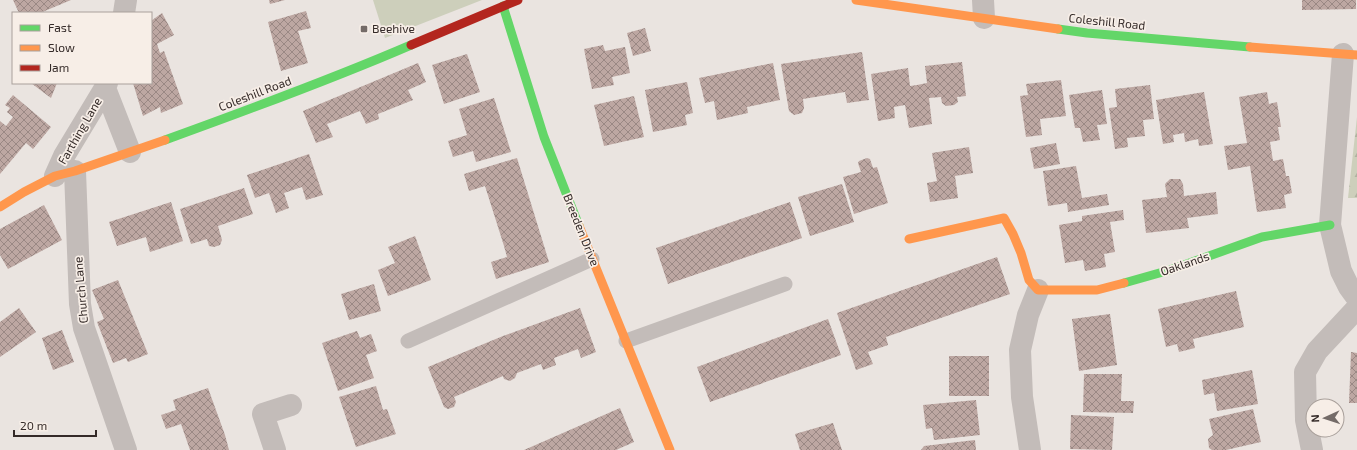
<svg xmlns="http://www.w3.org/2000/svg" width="1357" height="450" font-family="'Exo 2',sans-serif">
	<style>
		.green { fill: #cdcfbb }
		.forest { fill: url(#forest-firs) }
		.building { fill: url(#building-cross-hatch) }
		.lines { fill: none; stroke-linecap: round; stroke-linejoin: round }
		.lane { stroke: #c3bcb9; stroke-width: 15 }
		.street { stroke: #c3bcb9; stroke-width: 22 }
		.fast { stroke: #63d668; stroke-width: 9 }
		.slow { stroke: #ff974d; stroke-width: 9 }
		.jam { stroke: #b3261e; stroke-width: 9 }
		.poi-dot { fill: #746b68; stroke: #f7eee7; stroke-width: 1.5 }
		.labels { text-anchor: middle; stroke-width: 3.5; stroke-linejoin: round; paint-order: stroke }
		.street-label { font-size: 12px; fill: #342a28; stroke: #f7eee7 }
		.poi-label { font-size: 12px; fill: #342a28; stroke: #f7eee7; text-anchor: start }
	</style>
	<defs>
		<pattern id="forest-firs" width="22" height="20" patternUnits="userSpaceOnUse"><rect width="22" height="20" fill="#cdcfbb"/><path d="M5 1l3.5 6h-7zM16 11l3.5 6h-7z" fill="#b1b2a1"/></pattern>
		<pattern id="building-cross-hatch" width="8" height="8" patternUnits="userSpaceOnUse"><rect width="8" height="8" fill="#bda7a2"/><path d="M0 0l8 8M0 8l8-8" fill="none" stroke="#9a8884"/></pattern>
	</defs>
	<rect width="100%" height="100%" fill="#eae4e0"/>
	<path class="green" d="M 373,0 L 482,0 L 385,38 Z"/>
	<path class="forest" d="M 1357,117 L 1357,198 L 1348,198 Z"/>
	<path class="building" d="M 13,0 L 71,0 L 40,13 L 19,13 Z
		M 269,0 L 285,0 L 270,4 Z
		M 1302,0 L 1356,0 L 1356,9 L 1302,10 Z
		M 306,11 L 311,28 L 298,31 L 308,63 L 281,71 L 268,22 Z
		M 162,13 L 174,35 L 157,44 L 160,53 L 164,51 L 183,104 L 161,113 L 160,107 L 143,116 L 133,83 L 151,83 L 151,21 Z
		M 645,28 L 651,51 L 633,56 L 627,33 Z
		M 603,45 L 605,51 L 625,47 L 630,73 L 612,77 L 614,85 L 592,89 L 584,49 Z
		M 862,52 L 869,100 L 847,103 L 845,92 L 803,99 L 804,108 L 802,113 L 794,115 L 789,111 L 781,64 Z
		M 467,54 L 480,92 L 444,104 L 432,65 Z
		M 962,62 L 966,96 L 957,97 L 958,102 L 954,105 L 946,106 L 942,103 L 941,97 L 929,98 L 932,124 L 909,128 L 905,105 L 894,107 L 895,118 L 878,121 L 871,74 L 908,68 L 910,86 L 917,85 L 927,83 L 925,66 Z
		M 418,63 L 426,82 L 408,90 L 413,100 L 378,114 L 379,119 L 366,124 L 360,111 L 327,124 L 333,137 L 316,143 L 303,111 Z
		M 773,63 L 780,100 L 747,107 L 748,113 L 717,120 L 714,101 L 705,103 L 699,78 Z
		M 1061,80 L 1066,116 L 1040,119 L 1042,135 L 1026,137 L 1020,96 L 1028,95 L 1026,84 Z
		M 687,82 L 693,113 L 685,115 L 687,125 L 653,132 L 645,90 Z
		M 31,83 L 57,83 L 51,98 Z
		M 1150,85 L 1154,119 L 1143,120 L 1145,136 L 1127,138 L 1128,147 L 1115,149 L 1109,108 L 1117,107 L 1115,89 Z
		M 1102,90 L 1107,124 L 1097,125 L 1100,140 L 1083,142 L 1080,128 L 1075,128 L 1069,95 Z
		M 1204,92 L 1213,144 L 1199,146 L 1198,139 L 1185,142 L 1184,133 L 1173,135 L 1174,142 L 1163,144 L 1156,100 Z
		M 1267,92 L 1269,104 L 1277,102 L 1281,127 L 1278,127 L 1280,140 L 1270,142 L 1273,161 L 1283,159 L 1286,176 L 1289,176 L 1292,193 L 1284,195 L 1286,208 L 1257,212 L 1250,166 L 1228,170 L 1224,146 L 1247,143 L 1239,97 Z
		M 13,95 L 51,127 L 33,149 L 26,143 L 0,174 L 0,121 L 6,126 L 13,117 L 7,112 L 10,108 L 5,105 Z
		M 634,96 L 644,137 L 604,146 L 594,105 Z
		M 494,98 L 511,152 L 476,162 L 473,151 L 453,157 L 448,141 L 467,135 L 459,109 Z
		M 1056,143 L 1060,164 L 1034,169 L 1030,148 Z
		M 969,147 L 973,173 L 955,176 L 958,198 L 930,202 L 927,183 L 937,181 L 932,153 Z
		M 309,154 L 323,195 L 306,200 L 302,187 L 284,193 L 289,208 L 276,213 L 269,193 L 255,198 L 247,175 Z
		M 517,158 L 549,262 L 496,279 L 491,262 L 507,257 L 504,246 L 485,186 L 469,191 L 464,174 Z
		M 867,158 L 870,159 L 873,168 L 877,167 L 888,203 L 854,214 L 843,177 L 861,172 L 858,163 L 859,161 Z
		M 1076,166 L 1082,198 L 1107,194 L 1109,205 L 1068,212 L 1067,203 L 1048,206 L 1043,171 Z
		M 1170,179 L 1180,179 L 1183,184 L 1184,196 L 1216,192 L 1218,214 L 1187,218 L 1189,228 L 1146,233 L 1142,200 L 1167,197 L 1165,184 Z
		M 842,184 L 854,222 L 810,236 L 798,197 Z
		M 244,188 L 253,214 L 218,226 L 222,240 L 220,245 L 214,247 L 209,246 L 207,239 L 191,244 L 180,209 Z
		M 171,202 L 183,241 L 150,252 L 146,237 L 117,246 L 109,222 Z
		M 790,202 L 802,238 L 668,284 L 656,248 Z
		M 44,205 L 62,240 L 8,269 L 0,255 L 0,229 Z
		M 1123,210 L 1124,220 L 1110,222 L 1115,252 L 1104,254 L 1106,267 L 1085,271 L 1083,260 L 1065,263 L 1059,225 L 1082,221 L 1082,216 Z
		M 415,236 L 431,280 L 388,296 L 378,270 L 395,263 L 388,247 Z
		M 997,257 L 1010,294 L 886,337 L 888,345 L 868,352 L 873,364 L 856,370 L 837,313 Z
		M 118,280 L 148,354 L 128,362 L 126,358 L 113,363 L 97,322 L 104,319 L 92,290 Z
		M 374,284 L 381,311 L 349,320 L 341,294 Z
		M 1236,291 L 1244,327 L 1193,339 L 1195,348 L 1179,352 L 1177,344 L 1166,347 L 1158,309 Z
		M 19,308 L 36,332 L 0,357 L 0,322 Z
		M 580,308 L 596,352 L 581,358 L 578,349 L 554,358 L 556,365 L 543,370 L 541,364 L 517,373 L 515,378 L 510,381 L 504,379 L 503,376 L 454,397 L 456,402 L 454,407 L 448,409 L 444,407 L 428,367 L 503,336 Z
		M 1110,314 L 1117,365 L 1079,371 L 1072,319 Z
		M 828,319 L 841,355 L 710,402 L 697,367 Z
		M 62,330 L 74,362 L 53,370 L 42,338 Z
		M 357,331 L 360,338 L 371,334 L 377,351 L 366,355 L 374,378 L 338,391 L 322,343 Z
		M 1351,352 L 1357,353 L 1357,403 L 1349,403 Z
		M 949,356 L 989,356 L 989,396 L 949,396 Z
		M 1252,370 L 1258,404 L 1217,411 L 1214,393 L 1204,395 L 1202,380 Z
		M 1084,374 L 1122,374 L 1121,401 L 1134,401 L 1133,413 L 1083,412 Z
		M 376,386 L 383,410 L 387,409 L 396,434 L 356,447 L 339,397 Z
		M 208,388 L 225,435 L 229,450 L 190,450 L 181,424 L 166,429 L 161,415 L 176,410 L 173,400 Z
		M 976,400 L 980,435 L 934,440 L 932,428 L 926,429 L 923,405 Z
		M 620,408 L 634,442 L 616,450 L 524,450 Z
		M 1253,409 L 1261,442 L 1226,450 L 1212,450 L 1209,448 L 1208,439 L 1213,435 L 1209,419 Z
		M 1071,415 L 1114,417 L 1112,450 L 1070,449 Z
		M 833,423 L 842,450 L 800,450 L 795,434 Z
		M 975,440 L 976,450 L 921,450 L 924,446 Z"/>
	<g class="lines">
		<path class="lane" d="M 408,341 L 592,259
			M 626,341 L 785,284"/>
		<path class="street" d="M 983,0 L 984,18
			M 124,13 L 126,0
			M 1343,54 L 1330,225 L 1341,271 L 1349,287 L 1357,298
			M 105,88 L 130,152
			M 75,171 L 80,304 L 84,328 L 126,450
			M 55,176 L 64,156 L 105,88 L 107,83
			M 275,450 L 263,414 L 291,405
			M 1030,450 L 1022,397 L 1020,350 L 1028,315 L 1038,290
			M 1312,450 L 1306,420 L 1305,372 L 1317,351 L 1357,308"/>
		<path class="fast" d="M 503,6 L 544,137 L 579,226
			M 1058,29 L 1087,33 L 1250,47
			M 165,140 C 248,110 330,80 411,45
			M 1124,283 L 1170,270 L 1262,237 L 1330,225"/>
		<path class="slow" d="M 856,0 L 1058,29
			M 1250,47 L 1357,55
			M 0,207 L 24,192 L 55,176 L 75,171 L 165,140
			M 579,226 L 670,450
			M 909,239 L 1004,218 L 1013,234 L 1021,253 L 1029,280 L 1038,290 L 1097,290 L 1124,283"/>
		<path class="jam" d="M 411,45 L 518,0"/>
	</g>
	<rect class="poi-dot" x="360" y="25" width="8" height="8" rx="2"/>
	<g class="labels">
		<g class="street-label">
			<text transform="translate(1107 22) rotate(6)" y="4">Coleshill Road</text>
			<text transform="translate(255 94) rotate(-21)" y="4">Coleshill Road</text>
			<text transform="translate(80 131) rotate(-60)" y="4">Farthing Lane</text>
			<text transform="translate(581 230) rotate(68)" y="4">Breeden Drive</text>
			<text transform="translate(1185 264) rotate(-19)" y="4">Oaklands</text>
			<text transform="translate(81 290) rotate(-95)" y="4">Church Lane</text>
		</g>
		<g class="poi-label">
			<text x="372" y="33">Beehive</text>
		</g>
	</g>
	<rect x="12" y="12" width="140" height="72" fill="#f7eee7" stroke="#a9a09b"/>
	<rect x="20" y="25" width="20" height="6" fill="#63d668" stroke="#a9a09b"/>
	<text x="48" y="32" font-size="12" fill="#342a28">Fast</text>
	<rect x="20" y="45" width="20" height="6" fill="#ff974d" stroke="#a9a09b"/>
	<text x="48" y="52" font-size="12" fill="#342a28">Slow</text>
	<rect x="20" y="65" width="20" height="6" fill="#b3261e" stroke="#a9a09b"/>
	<text x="48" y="72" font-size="12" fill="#342a28">Jam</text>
	<g transform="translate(1325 418) rotate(267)"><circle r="19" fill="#f7eee7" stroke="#a9a09b"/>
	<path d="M0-3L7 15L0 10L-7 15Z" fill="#746b68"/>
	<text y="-6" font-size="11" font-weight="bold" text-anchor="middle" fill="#342a28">N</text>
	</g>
	<path d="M14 430v6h82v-6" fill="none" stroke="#342a28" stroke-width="2"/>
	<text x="20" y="430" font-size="12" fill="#342a28" stroke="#f7eee7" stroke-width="3" paint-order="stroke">20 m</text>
</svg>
